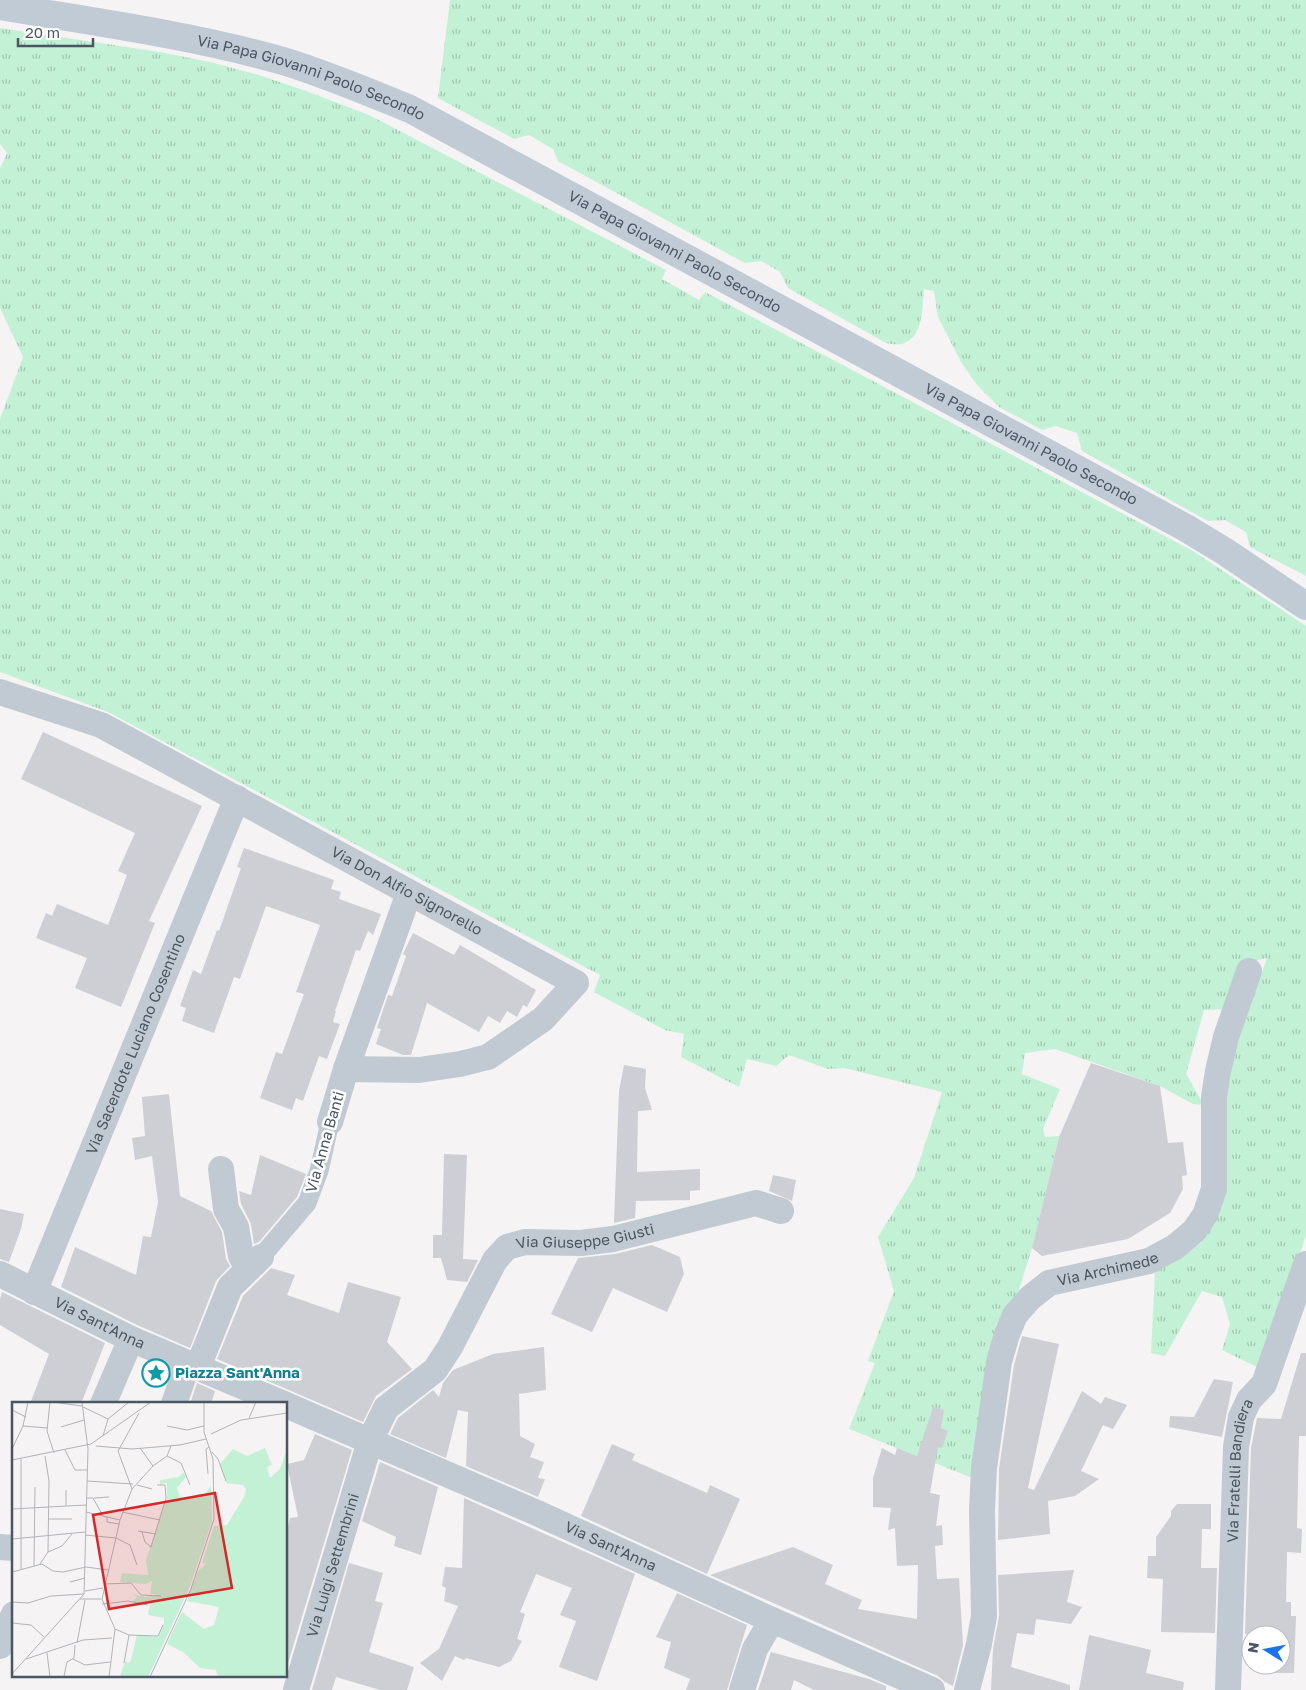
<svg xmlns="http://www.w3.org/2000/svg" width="1306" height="1690" font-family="'Golos Text',sans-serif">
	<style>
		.grass { fill: url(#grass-tufts) }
		.building { fill: #cdcfd5 }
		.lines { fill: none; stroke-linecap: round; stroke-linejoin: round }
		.pedestrian { stroke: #c1cad2; stroke-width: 19 }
		.minor { stroke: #c1cad2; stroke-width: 26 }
		.secondary { stroke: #c1cbd6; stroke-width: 28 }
		.labels { text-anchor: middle; stroke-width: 5; stroke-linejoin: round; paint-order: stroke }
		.street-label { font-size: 15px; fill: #4a5661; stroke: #fff }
		.culture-label { font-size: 15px; font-weight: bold; fill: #0d838f; stroke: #fff; text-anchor: start }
		.inset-road { fill: none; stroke: #b1b4b9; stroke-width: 1 }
		.view { fill: #d62828; fill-opacity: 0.15; stroke: #d62828; stroke-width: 2.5 }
		.inset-edge { fill: none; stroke: #4a5661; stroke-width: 2.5 }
	</style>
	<defs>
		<pattern id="grass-tufts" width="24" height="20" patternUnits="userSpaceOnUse" patternTransform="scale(1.25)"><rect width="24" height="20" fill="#c3f1d5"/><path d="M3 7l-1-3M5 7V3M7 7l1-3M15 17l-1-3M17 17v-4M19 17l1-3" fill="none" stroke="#a0c6b0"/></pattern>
	</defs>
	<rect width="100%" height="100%" fill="#f5f3f3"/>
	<path class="grass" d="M 450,0 L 1306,0 L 1306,576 L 1250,547 L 1246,532 L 1225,520 L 1208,521 L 1082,451 L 1077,433 L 1056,426 L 1042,430 L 999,407 L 977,385 L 961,362 L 938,317 L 934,291 L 924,289 C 922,308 924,337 902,344 C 897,345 891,344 886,343 L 788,288 L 780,272 L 761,261 L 745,263 L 558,161 L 553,149 L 529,135 L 514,139 L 438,98 Z
		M 0,28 L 160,52 L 210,62 L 259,75 L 306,91 L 369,115 L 666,270 L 662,279 L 699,300 L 705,292 L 1193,551 L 1306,626 L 1306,1235 L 1263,1370 L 1222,1350 L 1230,1324 L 1222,1297 L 1202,1291 L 1165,1356 L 1151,1353 L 1155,1272 L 1181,1258 L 1202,1242 L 1220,1210 L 1227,1179 L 1227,1087 L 1229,1066 L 1267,958 L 1239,964 L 1223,1009 L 1204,1010 L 1186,1074 L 1204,1105 L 1193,1104 L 1160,1086 L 1055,1049 L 1025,1053 L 1022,1074 L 1060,1089 L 1043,1129 L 1045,1137 L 1059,1136 L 1032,1248 L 1018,1293 L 996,1325 L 983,1395 L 975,1479 L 849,1429 L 875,1363 L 868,1361 L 894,1291 L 878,1237 L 914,1178 L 942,1092 L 844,1068 L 828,1069 L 789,1055 L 776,1066 L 747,1059 L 739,1087 L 681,1057 L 684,1034 L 665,1030 L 594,992 L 600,975 L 108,712 L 0,672 L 0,419 L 23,357 L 0,308 L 0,169 L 7,153 L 0,144 Z"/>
	<path class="building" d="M 43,732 L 202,806 L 149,921 L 155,923 L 121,1007 L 75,988 L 87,958 L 36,938 L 46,913 L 52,916 L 57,904 L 108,925 L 127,875 L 118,871 L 135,833 L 21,779 Z
		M 244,848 L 334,880 L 331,889 L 341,892 L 339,899 L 381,914 L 373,935 L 368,931 L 360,951 L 356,950 L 335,1011 L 336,1011 L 333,1022 L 340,1024 L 327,1059 L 319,1056 L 303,1101 L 296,1098 L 292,1110 L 260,1098 L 276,1052 L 282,1054 L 304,994 L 296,992 L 320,925 L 266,906 L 240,979 L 234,977 L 214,1033 L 182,1021 L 186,1008 L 180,1006 L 193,970 L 201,974 L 217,930 L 219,931 L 241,868 L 237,867 Z
		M 413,933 L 454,955 L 460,945 L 536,990 L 527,1007 L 523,1005 L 517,1017 L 507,1011 L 500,1023 L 488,1016 L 479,1032 L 427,1003 L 411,1055 L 403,1055 L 376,1044 L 381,1029 L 377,1028 L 388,995 L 392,996 L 406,956 L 403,954 Z
		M 1091,1063 L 1160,1086 L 1168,1143 L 1183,1142 L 1187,1175 L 1182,1176 L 1183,1189 L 1170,1213 L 1128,1239 L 1042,1256 L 1032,1248 L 1059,1137 Z
		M 624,1065 L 646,1069 L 645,1088 L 652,1110 L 638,1111 L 637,1172 L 700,1169 L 700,1190 L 690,1191 L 690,1200 L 636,1201 L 635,1218 L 614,1223 L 619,1091 Z
		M 169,1094 L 180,1196 L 211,1211 L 222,1232 L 226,1259 L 230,1266 L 216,1281 L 190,1348 L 137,1325 L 61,1287 L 75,1247 L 136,1275 L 143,1236 L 151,1237 L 158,1202 L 152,1156 L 135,1160 L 132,1138 L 145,1136 L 142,1097 Z
		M 444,1154 L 467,1155 L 463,1259 L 478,1260 L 467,1282 L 447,1280 L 441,1258 L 433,1258 L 433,1235 L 442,1235 Z
		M 260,1155 L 306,1174 L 297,1197 L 259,1242 L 254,1244 L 251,1224 L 241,1204 L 239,1191 L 251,1195 Z
		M 773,1175 L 796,1180 L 792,1201 L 769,1191 Z
		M 0,1209 L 24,1214 L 21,1229 L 9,1262 L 0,1259 Z
		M 652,1245 L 680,1257 L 684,1274 L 667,1312 L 613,1288 L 592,1332 L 551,1314 L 578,1258 L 615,1254 Z
		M 271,1268 L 295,1275 L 287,1295 L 339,1313 L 348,1282 L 401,1297 L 387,1342 L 412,1369 L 376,1396 L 363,1422 L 217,1359 L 243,1296 Z
		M 2,1292 L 105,1343 L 81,1404 L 30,1404 L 49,1354 L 0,1325 L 0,1299 Z
		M 1022,1336 L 1059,1344 L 1028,1488 L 1034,1490 L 1082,1391 L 1101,1404 L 1105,1397 L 1127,1405 L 1113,1429 L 1103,1425 L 1081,1471 L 1099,1479 L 1075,1496 L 1048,1501 L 1050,1534 L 998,1540 L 999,1469 L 1014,1365 Z
		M 544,1347 L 546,1390 L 519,1394 L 520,1436 L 535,1444 L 530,1457 L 544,1462 L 538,1478 L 545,1479 L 538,1497 L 466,1466 L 468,1412 L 458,1410 L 446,1458 L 390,1434 L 398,1418 L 433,1390 L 439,1397 L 443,1383 L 453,1370 L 493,1354 Z
		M 1301,1353 L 1306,1353 L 1306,1436 L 1299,1436 L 1297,1528 L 1302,1529 L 1301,1553 L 1287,1552 L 1286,1602 L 1291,1602 L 1291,1616 L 1296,1616 L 1294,1673 L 1265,1673 L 1265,1665 L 1281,1665 L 1281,1635 L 1251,1635 L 1251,1651 L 1246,1651 L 1247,1634 L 1245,1634 L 1251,1448 L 1257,1418 L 1281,1419 Z
		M 1214,1379 L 1233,1382 L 1222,1437 L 1169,1427 L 1170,1416 L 1194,1417 Z
		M 197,1383 L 215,1391 L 211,1404 L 190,1404 Z
		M 933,1407 L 944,1410 L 941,1428 L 948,1431 L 942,1448 L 938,1447 L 930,1493 L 940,1495 L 936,1526 L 942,1525 L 943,1545 L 935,1546 L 937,1579 L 959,1578 L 963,1645 L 953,1686 L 945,1682 L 938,1676 L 710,1575 L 793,1547 L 833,1565 L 825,1584 L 862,1600 L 858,1609 L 917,1619 L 918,1565 L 897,1566 L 895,1528 L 888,1530 L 891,1508 L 873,1507 L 873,1478 L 882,1448 L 895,1455 L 897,1448 L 917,1456 Z
		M 315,1434 L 352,1450 L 286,1670 L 286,1535 L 290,1518 L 298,1517 L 287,1464 L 304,1460 Z
		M 612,1444 L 635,1454 L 632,1460 L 707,1493 L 710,1485 L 740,1499 L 707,1574 L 581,1516 Z
		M 380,1462 L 438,1487 L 421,1555 L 394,1546 L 396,1537 L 362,1521 Z
		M 464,1498 L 635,1574 L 597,1681 L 559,1667 L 576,1621 L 560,1615 L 572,1588 L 536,1574 L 520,1612 L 525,1614 L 517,1639 L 522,1641 L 511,1661 L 499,1667 L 466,1658 L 464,1660 L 455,1656 L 442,1681 L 420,1663 L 439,1649 L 458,1606 L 444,1601 L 446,1588 L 442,1586 L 445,1567 L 462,1568 Z
		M 1177,1504 L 1211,1504 L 1211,1529 L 1202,1529 L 1201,1568 L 1217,1568 L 1215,1633 L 1161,1632 L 1163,1579 L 1147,1578 L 1148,1556 L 1156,1556 L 1156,1537 L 1171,1516 L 1171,1511 Z
		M 349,1563 L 383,1573 L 375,1601 L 383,1603 L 369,1652 L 414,1667 L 407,1690 L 380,1690 L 336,1677 L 332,1690 L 312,1690 Z
		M 1074,1570 L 1067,1602 L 1082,1607 L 1071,1624 L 1036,1619 L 1034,1635 L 1017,1633 L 1011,1667 L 1070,1685 L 1070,1690 L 991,1690 L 993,1649 L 999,1616 L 998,1575 Z
		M 677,1593 L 747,1625 L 727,1690 L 686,1690 L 690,1679 L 664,1668 L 671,1642 L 656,1637 Z
		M 1089,1635 L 1151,1650 L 1146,1673 L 1184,1682 L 1183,1690 L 1079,1690 Z
		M 771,1652 L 869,1679 L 886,1686 L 886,1690 L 814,1690 L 794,1680 L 791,1690 L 758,1690 Z"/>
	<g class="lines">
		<path class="pedestrian" d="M 261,1257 L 307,1203 L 319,1171 L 330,1122"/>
		<g class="minor">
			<path id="s1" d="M 0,692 L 101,725 L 576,983 L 543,1019 L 488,1057 L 460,1064 L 419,1070 L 346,1069"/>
			<path d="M 330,1122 L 346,1069 L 409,893"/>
			<path d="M 221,1169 L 226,1209 L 236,1227 L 241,1256 L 248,1269"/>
			<path id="s2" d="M 0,1274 L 131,1339 L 284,1404"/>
			<path id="s3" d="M 34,1292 L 237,798"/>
			<path d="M 198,1367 L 230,1287 L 261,1257"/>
			<path d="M 103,1404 L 131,1339"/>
			<path d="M 174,1404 L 188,1363"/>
			<path id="s4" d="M 286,1405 L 537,1513 L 772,1620 L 932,1690"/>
			<path d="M 0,1547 L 14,1548"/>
			<path d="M 0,1646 L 14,1614"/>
			<path id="s5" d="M 296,1690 L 370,1441 L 386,1408 L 435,1370 L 450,1347 L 495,1260 L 507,1247 L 525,1242 L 581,1243 L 613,1239 L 756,1203 L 781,1211"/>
			<path d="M 742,1690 L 755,1649 L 772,1620"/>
			<path id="s6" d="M 967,1690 L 979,1644 L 984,1616 L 982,1510 L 984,1468 L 999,1362 L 1007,1334 L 1015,1315 L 1030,1298 L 1049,1283 L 1149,1261 L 1175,1247 L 1194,1231 L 1205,1215 L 1214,1189 L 1214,1097 L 1218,1071 L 1226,1037 L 1249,971"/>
			<path id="s7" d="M 1228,1690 L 1236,1447 L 1241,1417 L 1249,1400 L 1264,1384 L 1306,1264"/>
		</g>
		<path class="secondary" id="s8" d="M 0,6 C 94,22 191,35 283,61 C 326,74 368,92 410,109 L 1186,528 L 1224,551 L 1306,606"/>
	</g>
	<defs>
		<g id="sight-ring" transform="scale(1.4375)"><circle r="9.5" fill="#fff" stroke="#0f9aa8" stroke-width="1.5"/><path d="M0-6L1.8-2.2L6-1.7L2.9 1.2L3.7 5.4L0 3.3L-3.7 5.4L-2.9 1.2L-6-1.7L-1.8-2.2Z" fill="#0f9aa8"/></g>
	</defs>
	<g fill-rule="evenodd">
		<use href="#sight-ring" x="156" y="1373"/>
	</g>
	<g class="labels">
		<g class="street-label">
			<text dy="5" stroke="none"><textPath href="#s8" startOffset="320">Via Papa Giovanni Paolo Secondo</textPath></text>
			<text dy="5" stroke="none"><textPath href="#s8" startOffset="725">Via Papa Giovanni Paolo Secondo</textPath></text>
			<text dy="5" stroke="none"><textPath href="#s8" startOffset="1130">Via Papa Giovanni Paolo Secondo</textPath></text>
			<text dy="5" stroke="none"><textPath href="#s1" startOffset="454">Via Don Alfio Signorello</textPath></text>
			<text dy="5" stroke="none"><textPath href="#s3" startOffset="268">Via Sacerdote Luciano Cosentino</textPath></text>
			<text transform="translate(325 1142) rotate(-74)" y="5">Via Anna Banti</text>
			<text dy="5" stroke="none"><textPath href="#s5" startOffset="581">Via Giuseppe Giusti</textPath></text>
			<text dy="5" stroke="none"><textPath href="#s6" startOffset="488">Via Archimede</textPath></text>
			<text dy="5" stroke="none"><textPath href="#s2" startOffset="111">Via Sant'Anna</textPath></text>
			<text dy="5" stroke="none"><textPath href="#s7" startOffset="220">Via Fratelli Bandiera</textPath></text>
			<text dy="5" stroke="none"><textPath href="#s4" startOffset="354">Via Sant'Anna</textPath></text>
			<text dy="5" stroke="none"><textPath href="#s5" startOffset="130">Via Luigi Settembrini</textPath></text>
		</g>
		<g class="culture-label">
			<text x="175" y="1378">Piazza Sant'Anna</text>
		</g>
	</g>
	<g transform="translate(12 1402)">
		<rect width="275" height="275" fill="#f5f3f3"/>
		<path d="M 253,46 L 260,63 L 255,65 L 258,76 L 268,67 L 275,48 L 275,275 L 206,275 L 204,268 L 188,266 L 171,250 L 155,242 L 170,210 L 192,227 L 202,223 L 207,205 L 175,199 L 186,169 L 194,162 L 190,161 L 202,124 L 215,123 L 232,95 L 234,87 L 231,83 L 214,81 L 208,62 L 221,47 L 235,54 ZM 171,70 L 174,75 L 165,86 L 168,95 L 178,97 L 186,92 L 192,93 L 199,84 L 200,119 L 178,184 L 136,275 L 108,275 L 113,259 L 117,261 L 119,258 L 125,233 L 146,235 L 152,222 L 152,216 L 136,213 L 138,202 L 120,200 L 125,195 L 120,192 L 133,195 L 146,192 L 138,192 L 140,179 L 134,182 L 108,180 L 110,171 L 136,173 L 134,158 L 155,96 L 155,81 L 148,82 L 148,78 L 167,75 Z" fill="#c3f1d5"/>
		<path class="inset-road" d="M 38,0 L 35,29 L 42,51M 41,0 L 70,4M 192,0 L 192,30M 71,5 L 96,17 L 91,34M 0,8 L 14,15M 237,16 L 244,0M 96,17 L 117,0M 11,24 L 35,26M 155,24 L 175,28 L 192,24M 49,25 L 72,18M 199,32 L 229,18 L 275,11M 84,44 L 120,47 L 168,43 L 194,37M 128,46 L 141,64M 0,47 L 11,24 L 16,0M 53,48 L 63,68 L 75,68M 200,50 L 206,57 L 214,79M 33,54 L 37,79 L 36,150M 155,54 L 169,61 L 178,83M 0,58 L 79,42 L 139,0M 196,72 L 194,47 L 197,45M 75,79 L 121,82M 125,83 L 140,87M 120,87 L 106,49 L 127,11M 74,96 L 81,96 L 91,114M 82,96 L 97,95M 54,104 L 54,88M 0,107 L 74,103M 74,110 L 108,118M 110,110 L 148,118M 95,115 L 95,120 L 107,122M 36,117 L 60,117M 126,129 L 144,132M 130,130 L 133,140 L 139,145 L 154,96 L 153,83 L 145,83M 73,133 L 104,136 L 118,143 L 125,163M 0,137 L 73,130M 28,162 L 36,150 L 50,144 L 60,132M 22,164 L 23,85M 9,167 L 9,57M 0,170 L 30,162 L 41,169 L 51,170 L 74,165 L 96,168M 58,180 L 73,176M 92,182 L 119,181 L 129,193 L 149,194M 73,189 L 91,186M 68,197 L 89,197M 0,200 L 16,201 L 39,194 L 72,192M 90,202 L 116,199 L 136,203M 0,221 L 19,223 L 32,235M 103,227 L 117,233 L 146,234 L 151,223M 65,241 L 73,198M 35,251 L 38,275M 14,257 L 71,238 L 100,236M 61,257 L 73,263 L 98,260M 112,261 L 117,233M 0,272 L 72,192 L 76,47 L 70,0M 52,274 L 55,260 L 62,256 L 63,243M 97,275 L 103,227 L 90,197 L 108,118 L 120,87 L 141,64 L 155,54 L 159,44M 138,275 L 179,187 L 202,117 L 201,57 L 192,30"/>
		<path class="view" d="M 203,91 L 220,186 L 97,207 L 81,113 Z"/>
		<rect width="275" height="275" class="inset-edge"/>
	</g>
	<g transform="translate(1266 1650) rotate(280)"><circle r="24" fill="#ffffff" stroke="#b7bbc0"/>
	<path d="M0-4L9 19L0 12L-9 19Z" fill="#1a73e8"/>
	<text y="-8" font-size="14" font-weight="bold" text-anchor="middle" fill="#4a5661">N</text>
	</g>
	<path d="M18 38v8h75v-8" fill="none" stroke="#4a5661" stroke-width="2.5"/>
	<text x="25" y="38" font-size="15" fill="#4a5661" stroke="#ffffff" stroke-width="4" paint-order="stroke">20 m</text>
</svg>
